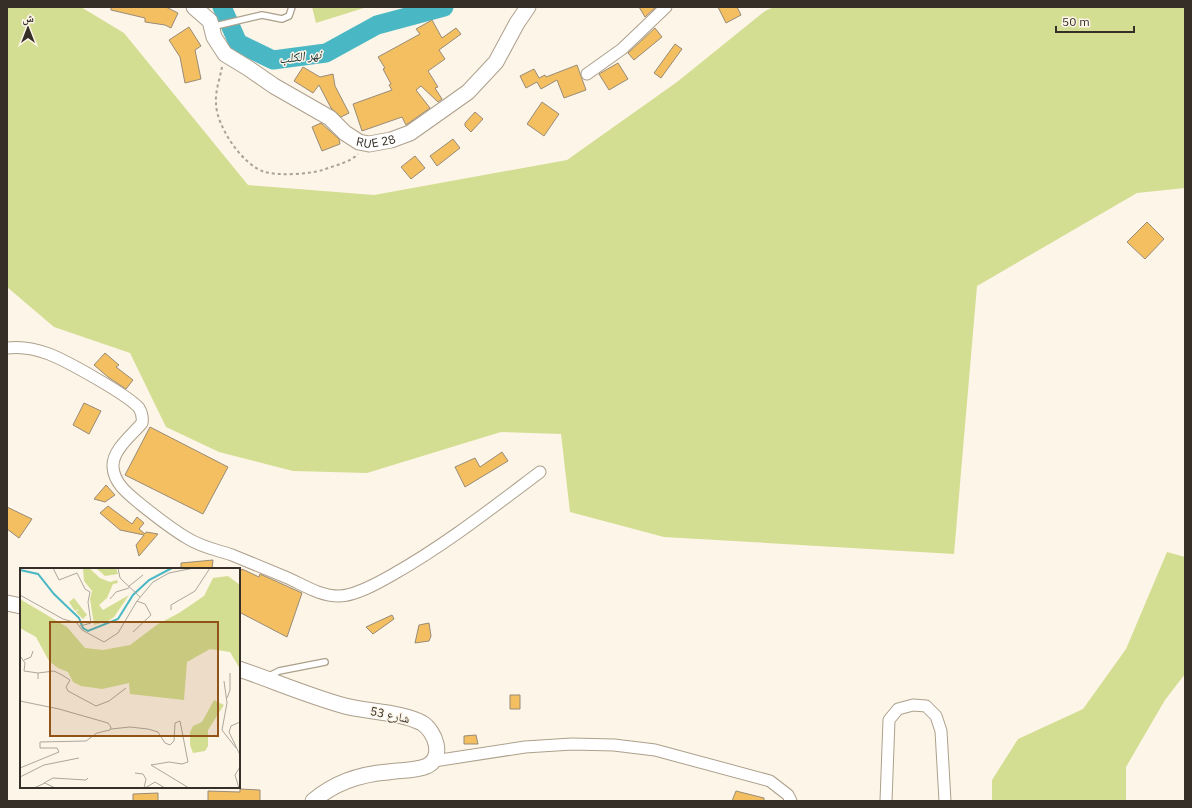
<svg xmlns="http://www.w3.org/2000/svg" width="1192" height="808" font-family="'IBM Plex Sans','Noto Naskh Arabic',sans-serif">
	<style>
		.green { fill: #d4de93 }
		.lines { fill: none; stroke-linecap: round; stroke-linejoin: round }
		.river { stroke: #49b8c4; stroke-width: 19 }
		.building { fill: #f3bf61; stroke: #988b77 }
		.lane-casing { stroke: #ada08c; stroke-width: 8 }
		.street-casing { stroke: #ada08c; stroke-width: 13 }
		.secondary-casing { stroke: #ada08c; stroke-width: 17 }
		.path { stroke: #a9a196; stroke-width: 2; stroke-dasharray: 3 3; stroke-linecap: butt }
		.lane { stroke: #fff; stroke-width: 5.5 }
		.street { stroke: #fff; stroke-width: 11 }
		.secondary { stroke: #fff; stroke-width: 15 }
		.labels { text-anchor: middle; stroke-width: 3; stroke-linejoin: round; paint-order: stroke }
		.street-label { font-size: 12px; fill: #352f27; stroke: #fdf5e8 }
		.water-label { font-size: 13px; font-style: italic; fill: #193235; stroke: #fdf5e8 }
		.inset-river { fill: none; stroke: #49b8c4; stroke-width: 2 }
		.inset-road { fill: none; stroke: #ada69b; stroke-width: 1 }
		.view { fill: #915317; fill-opacity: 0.15; stroke: #915317; stroke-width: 2 }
		.inset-edge { fill: none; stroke: #352f27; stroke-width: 2 }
	</style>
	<rect width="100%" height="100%" fill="#fdf5e8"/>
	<path class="green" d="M 7,7 L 81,7 L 124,33 L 248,185 L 374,195 L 567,160 L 677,82 L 765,11 L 774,7 L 1185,7 L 1185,188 L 1137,193 L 977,286 L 954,554 L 664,537 L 570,512 L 561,434 L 501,432 L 367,473 L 293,471 L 219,452 L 166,427 L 130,353 L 54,327 L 7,287 Z
		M 312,7 L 367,7 L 316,23 Z
		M 1167,552 L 1185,557 L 1185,674 L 1165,700 L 1126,767 L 1126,801 L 992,801 L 992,780 L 1018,739 L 1083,709 L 1126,649 Z"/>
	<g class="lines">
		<path class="river" d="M 222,7 L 238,43 L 273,60 L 326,53 L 377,25 L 444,7"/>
	</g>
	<path class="building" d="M 111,7 L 166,7 L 178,13 L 171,28 L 165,25 L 145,22 L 145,18 L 111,10 Z
		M 639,7 L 656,7 L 645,17 Z
		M 718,7 L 737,7 L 741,15 L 726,23 Z
		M 432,20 L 442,38 L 456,28 L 461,34 L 439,50 L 445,59 L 428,71 L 438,87 L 435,88 L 442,99 L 438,102 L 421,86 L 416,90 L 430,108 L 406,125 L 402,117 L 362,131 L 353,104 L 392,90 L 389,85 L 391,84 L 383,69 L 385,68 L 378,57 L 420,34 L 416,29 Z
		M 189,27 L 201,46 L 195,50 L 201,79 L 185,83 L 180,57 L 169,40 Z
		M 655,28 L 662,37 L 634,60 L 628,53 Z
		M 675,44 L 682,49 L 661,78 L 654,73 Z
		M 618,63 L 628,79 L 609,90 L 599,74 Z
		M 577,65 L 586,90 L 564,98 L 557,80 L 541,89 L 537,82 L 526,88 L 520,76 L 534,69 L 539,78 L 545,75 L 546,77 Z
		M 303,67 L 320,77 L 333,74 L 335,86 L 349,113 L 341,117 L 331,108 L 319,85 L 313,93 L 294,81 Z
		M 542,102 L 559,114 L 544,136 L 527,124 Z
		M 475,112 L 483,119 L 471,132 L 465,126 L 465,123 Z
		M 321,123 L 339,139 L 340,144 L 322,151 L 312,127 Z
		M 453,139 L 460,148 L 437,166 L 430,156 Z
		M 415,156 L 425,168 L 411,179 L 401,167 Z
		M 1147,222 L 1164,239 L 1145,259 L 1127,242 Z
		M 105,353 L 119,365 L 116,367 L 133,380 L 126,389 L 108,377 L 94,365 Z
		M 84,403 L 101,411 L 89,434 L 73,425 Z
		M 150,427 L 228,467 L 203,514 L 125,475 Z
		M 502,452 L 508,461 L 465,487 L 455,467 L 475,458 L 480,467 Z
		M 106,485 L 115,495 L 105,502 L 94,499 Z
		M 108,506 L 132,524 L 137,517 L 144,523 L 139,529 L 145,534 L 146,532 L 158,534 L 139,556 L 136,545 L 144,535 L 120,530 L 100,513 Z
		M 7,507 L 32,519 L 19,538 L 7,529 Z
		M 213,560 L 212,569 L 181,569 L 181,563 Z
		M 242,569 L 259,577 L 260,574 L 302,593 L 287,637 L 239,612 L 239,574 Z
		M 392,615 L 394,619 L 373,634 L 366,627 Z
		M 429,623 L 431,636 L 429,641 L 415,643 L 419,625 Z
		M 510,695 L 520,695 L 520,709 L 510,709 Z
		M 476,735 L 478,744 L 464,744 L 464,736 Z
		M 240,789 L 260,790 L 260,801 L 208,801 L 208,791 L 240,792 Z
		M 736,791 L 764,798 L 764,801 L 732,801 Z
		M 158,793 L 158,801 L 133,801 L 133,794 Z"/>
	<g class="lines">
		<g class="lane-casing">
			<path id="lane" d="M 211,27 L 262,15 L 282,19 L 289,16 L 292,7
				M 267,677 L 279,671 L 325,662"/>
		</g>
		<g class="street-casing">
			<path id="street" d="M 587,74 L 622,49 L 666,7
				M 7,348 C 22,346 36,349 49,354 C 67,361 128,395 139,408 C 142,413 143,417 142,423 C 132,435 112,450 113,467 C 114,483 127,493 139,503 C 154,515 170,528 187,538 C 201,547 217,550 232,555 C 249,562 266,569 283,576 C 301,583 318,596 339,596 C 355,596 378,583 392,575 C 445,545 492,508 540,472
				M 434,761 L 525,747 L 572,744 L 614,745 L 655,750 L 770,781 L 788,795 L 791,801
				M 886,801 L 889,720 L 898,709 L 913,705 L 926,706 L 936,716 L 941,731 L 945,801"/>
		</g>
		<g class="secondary-casing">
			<g id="secondary">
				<path id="s1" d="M 194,7 L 210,21 L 214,37 L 225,54 L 248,68 L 274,86 L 330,118 L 345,133 L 359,142 L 369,144 L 391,140 L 410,133 L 468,92 L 496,62 L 517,23 L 528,7"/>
				<path d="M 7,603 L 21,606"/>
				<path d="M 239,669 C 274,681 309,696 345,706 C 368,712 402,712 422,723 C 435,731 445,757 427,766 C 416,771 400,770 388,772 C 361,774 334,783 313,801"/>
			</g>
		</g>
		<path class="path" d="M 222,67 C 220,78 215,92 216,103 C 216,126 243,166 265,172 C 279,176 309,174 323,170 C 335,165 349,163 358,154"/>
		<use href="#lane" class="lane"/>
		<use href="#street" class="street"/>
		<use href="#secondary" class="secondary"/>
	</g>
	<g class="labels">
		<g class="street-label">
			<text dy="4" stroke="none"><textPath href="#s1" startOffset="236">RUE 28</textPath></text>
			<text transform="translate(390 715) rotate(12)" y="4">شارع 53</text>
		</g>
		<g class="water-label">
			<text transform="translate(300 56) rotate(-7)" y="5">نهر الكلب</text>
		</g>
	</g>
	<g transform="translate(20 568)">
		<rect width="220" height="220" fill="#fdf5e8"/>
		<path d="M 63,0 L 69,0 L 80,10 L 90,14 L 97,12 L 98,15 L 93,16 L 87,30 L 79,37 L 83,42 L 109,27 L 94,49 L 88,53 L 74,57 L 70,31 L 72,23 L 64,13 ZM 76,0 L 96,0 L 98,6 L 85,8 ZM 208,8 L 220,17 L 220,101 L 210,84 L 190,81 L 167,94 L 164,132 L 110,126 L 109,115 L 82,121 L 61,118 L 53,114 L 48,104 L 38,100 L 29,93 L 16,69 L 0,60 L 0,31 L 47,59 L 65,80 L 83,82 L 110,77 L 138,56 L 159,45 L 184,28 L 193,10 ZM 54,30 L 67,47 L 63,51 L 56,44 L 59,41 L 55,43 L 49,34 ZM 194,132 L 204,137 L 188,162 L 188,178 L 185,183 L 173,185 L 170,177 L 170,164 L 173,158 L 182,154 Z" fill="#d4de93"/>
		<path class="inset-river" d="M 0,2 L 18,6 L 34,26 L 59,50 L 63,60 L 68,63 L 98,51 L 113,27 L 129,12 L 152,0"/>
		<path class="inset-road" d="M 33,0 L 39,12 L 57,5 L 65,21 L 70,24 L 68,34 L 71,55 L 60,58M 98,0 L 100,10 L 120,29M 108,19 L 123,7M 0,27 L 43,51 L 57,55 L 62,62 L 84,74 L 98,65 L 117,33 L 133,14 L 149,5 L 174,0M 90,31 L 96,24 L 109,20M 151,42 L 151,37 L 175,23 L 190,0M 113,64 L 131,47 L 125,36 L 117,33M 0,88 L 5,95 L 4,103M 4,92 L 11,89 L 13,83M 4,103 L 18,105 L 18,111M 18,105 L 34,103 L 42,107 L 50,112 L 46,119 L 48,123 L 76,138 L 89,133 L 106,120M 204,113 L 207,135 L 202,162 L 216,180M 207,130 L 210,122 L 210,105M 0,133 L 39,141 L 88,155 L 91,159 L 90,162 L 77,165 L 66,173 L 20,174 L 20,180 L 37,180 L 39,184 L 0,200M 220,154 L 211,158 L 209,164 L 220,187M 91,161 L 110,159 L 128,161 L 138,164 L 145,175 L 150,177 L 154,173 L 155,155 L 160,153 L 168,194 L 162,196 L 149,194 L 131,197 L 169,220M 115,205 L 123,206 L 126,211 L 124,220M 0,209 L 24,197 L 59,190M 24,215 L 33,210 L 66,212 L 68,210M 14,220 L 25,215 L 35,220M 125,220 L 135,214 L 145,220M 219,220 L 215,207 L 220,199"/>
		<path class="view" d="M 30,54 L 198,54 L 198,168 L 30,168 Z"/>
		<rect width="220" height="220" class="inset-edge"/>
	</g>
	<rect width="1192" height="808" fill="none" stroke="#352f27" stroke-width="16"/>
	<g transform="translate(28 28)" stroke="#fdf5e8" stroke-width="3" paint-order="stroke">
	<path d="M0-3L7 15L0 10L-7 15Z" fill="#352f27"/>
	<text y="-6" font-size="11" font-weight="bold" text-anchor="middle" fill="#352f27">ش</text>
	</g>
	<path d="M1056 26v6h78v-6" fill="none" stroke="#352f27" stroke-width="2"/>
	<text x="1062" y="26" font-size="12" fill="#352f27" stroke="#fdf5e8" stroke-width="3" paint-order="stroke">50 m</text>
</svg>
